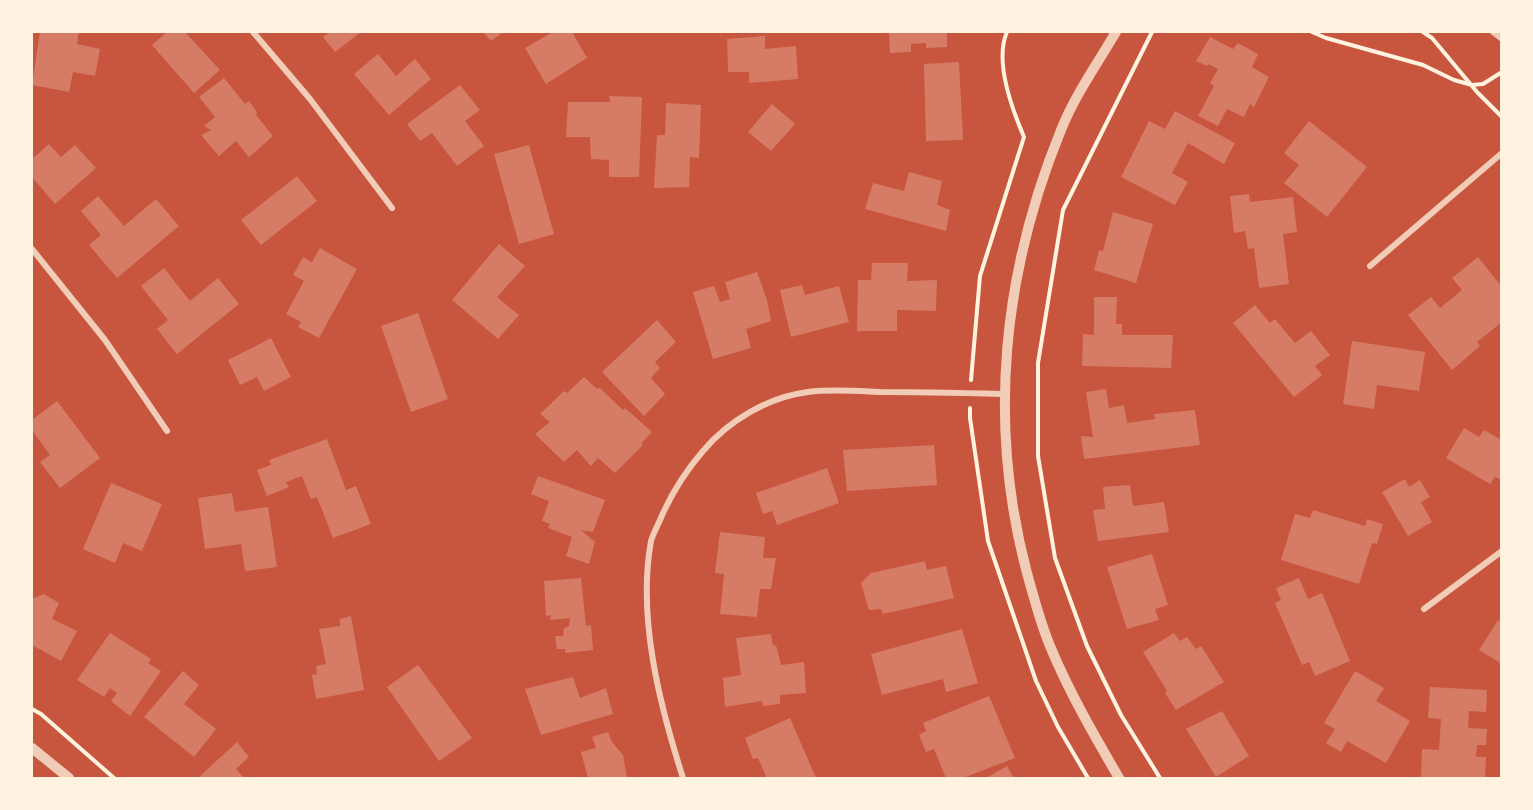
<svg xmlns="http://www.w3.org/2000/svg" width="1533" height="810" font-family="Roboto,sans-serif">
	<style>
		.building { fill: #d67c66 }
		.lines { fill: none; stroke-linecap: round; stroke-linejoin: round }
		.path { stroke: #fff3e0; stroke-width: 4 }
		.minor { stroke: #f1ccb7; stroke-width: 6 }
		.tertiary { stroke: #f1ccb7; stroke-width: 10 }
	</style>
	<rect width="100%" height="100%" fill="#c8553d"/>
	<path class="building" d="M 40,32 L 79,32 L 77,44 L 100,49 L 95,76 L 73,72 L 69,92 L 32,85 Z
		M 167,32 L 185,32 L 220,70 L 194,93 L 152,45 Z
		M 328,32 L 361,32 L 335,52 L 323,37 L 329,33 Z
		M 483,32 L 503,32 L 491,41 Z
		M 553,32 L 572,32 L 587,58 L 546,84 L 525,48 Z
		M 889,32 L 947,32 L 947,47 L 926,48 L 926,43 L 911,44 L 911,52 L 890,53 Z
		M 765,36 L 765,49 L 796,46 L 798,79 L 749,83 L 749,72 L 728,72 L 727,39 Z
		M 1210,37 L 1233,49 L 1238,43 L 1258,54 L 1252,67 L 1269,77 L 1254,107 L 1250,104 L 1244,117 L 1227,109 L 1218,126 L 1198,116 L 1214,86 L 1210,83 L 1218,69 L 1208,64 L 1207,66 L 1196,61 Z
		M 378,54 L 396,76 L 415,59 L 431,79 L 389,115 L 354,74 Z
		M 959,62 L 963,140 L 926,141 L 924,64 Z
		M 224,78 L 245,104 L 249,101 L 257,112 L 256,115 L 273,136 L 249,157 L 236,141 L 219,156 L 201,135 L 211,130 L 204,126 L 215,117 L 199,97 Z
		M 460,85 L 480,110 L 465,121 L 484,146 L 457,166 L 432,133 L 420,141 L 407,124 Z
		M 609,96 L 642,97 L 639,177 L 609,177 L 609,160 L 591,159 L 590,137 L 566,137 L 568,102 L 610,102 Z
		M 666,103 L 701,105 L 699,158 L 690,157 L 689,187 L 654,188 L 657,135 L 665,135 Z
		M 772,104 L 795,124 L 771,151 L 748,132 Z
		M 1175,111 L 1235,143 L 1224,164 L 1188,143 L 1172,173 L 1188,182 L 1175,205 L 1121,177 L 1149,121 L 1165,129 Z
		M 1309,121 L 1367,167 L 1327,217 L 1284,183 L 1299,165 L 1284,153 Z
		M 49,144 L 61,157 L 75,145 L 96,168 L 55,204 L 32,177 L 32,159 Z
		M 529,145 L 554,234 L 519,244 L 494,154 Z
		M 909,172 L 942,181 L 937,205 L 950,210 L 946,231 L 865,209 L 873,183 L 904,191 Z
		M 297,176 L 317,201 L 261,245 L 241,220 Z
		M 1249,194 L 1250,202 L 1293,197 L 1297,232 L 1283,234 L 1289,284 L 1259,288 L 1254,248 L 1248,249 L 1245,231 L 1234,233 L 1230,196 Z
		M 98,196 L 124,226 L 156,199 L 179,226 L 117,278 L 89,245 L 101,235 L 81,211 Z
		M 1113,212 L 1153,224 L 1136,283 L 1094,270 L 1099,250 L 1103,251 Z
		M 499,244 L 525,266 L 497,297 L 519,315 L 498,339 L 452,300 Z
		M 320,248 L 357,269 L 319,338 L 298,327 L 301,322 L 286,314 L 304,281 L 293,275 L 303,257 L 312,262 Z
		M 1478,257 L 1502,287 L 1502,322 L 1477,342 L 1480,346 L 1452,370 L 1408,315 L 1431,297 L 1440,308 L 1462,290 L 1452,278 Z
		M 872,263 L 908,263 L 907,281 L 937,280 L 936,311 L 897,310 L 897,331 L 857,331 L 858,280 L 871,280 Z
		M 164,268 L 190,301 L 218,278 L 239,304 L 177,354 L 157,329 L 168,320 L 141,286 Z
		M 757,272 L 767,300 L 771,321 L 746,329 L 751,348 L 713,359 L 693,292 L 714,286 L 720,302 L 730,299 L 725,282 Z
		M 802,285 L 805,295 L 839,286 L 849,322 L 791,337 L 780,290 Z
		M 1094,297 L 1117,297 L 1116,324 L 1122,324 L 1122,335 L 1173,335 L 1171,368 L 1082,366 L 1083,334 L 1094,335 Z
		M 1255,305 L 1270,323 L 1275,319 L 1295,343 L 1311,331 L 1330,355 L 1315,366 L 1322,375 L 1294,397 L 1233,323 Z
		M 418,313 L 448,399 L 411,412 L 381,326 Z
		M 657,320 L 676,342 L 655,362 L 660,368 L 651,378 L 665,394 L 644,416 L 602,372 Z
		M 271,338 L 291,377 L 264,391 L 257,377 L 240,385 L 228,360 Z
		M 1352,341 L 1425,352 L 1419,391 L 1377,385 L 1374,409 L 1343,404 Z
		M 584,377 L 597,389 L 600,388 L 623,410 L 625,408 L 652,432 L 641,444 L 643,445 L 615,473 L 598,458 L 591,466 L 577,450 L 564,462 L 535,434 L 550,422 L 540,414 L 564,391 L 567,393 Z
		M 1106,389 L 1109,408 L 1124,405 L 1127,423 L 1155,419 L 1154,414 L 1195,410 L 1200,445 L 1084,459 L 1081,436 L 1093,437 L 1086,392 Z
		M 57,401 L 100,458 L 60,488 L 40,462 L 50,455 L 32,430 L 32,420 Z
		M 1464,428 L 1479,437 L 1484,430 L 1502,440 L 1502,480 L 1495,477 L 1490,484 L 1446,458 Z
		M 327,439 L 346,490 L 356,486 L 371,524 L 333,538 L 317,497 L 311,499 L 302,476 L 286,482 L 289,487 L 267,496 L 257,470 L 271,465 L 269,460 Z
		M 934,445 L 937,485 L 847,491 L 843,450 Z
		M 827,468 L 839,503 L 777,525 L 772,511 L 763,514 L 756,493 Z
		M 538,476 L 605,500 L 593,532 L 581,530 L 595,542 L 589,564 L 566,556 L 572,537 L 548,528 L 550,524 L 542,521 L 549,501 L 531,494 Z
		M 1405,479 L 1409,487 L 1420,480 L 1430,497 L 1421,502 L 1432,522 L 1408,536 L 1382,492 Z
		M 111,483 L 162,504 L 142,551 L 123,543 L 115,563 L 83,549 Z
		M 1130,485 L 1133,506 L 1164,502 L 1169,532 L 1098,541 L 1093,510 L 1105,509 L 1103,487 Z
		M 232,493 L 235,512 L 268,507 L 277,567 L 245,571 L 241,544 L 205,549 L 198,498 Z
		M 1313,510 L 1365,526 L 1367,519 L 1383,524 L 1377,544 L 1372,543 L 1359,584 L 1281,560 L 1295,514 L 1310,518 Z
		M 720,532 L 765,537 L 763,558 L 776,558 L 771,589 L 760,589 L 757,617 L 720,614 L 724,574 L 715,573 Z
		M 1152,554 L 1168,605 L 1155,609 L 1159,620 L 1127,629 L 1107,567 Z
		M 925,561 L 927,570 L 946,566 L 954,598 L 883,614 L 881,609 L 869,610 L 861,583 L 871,573 Z
		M 581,578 L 586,626 L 591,625 L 593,650 L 565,653 L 565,649 L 557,649 L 555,636 L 563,636 L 564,628 L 569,626 L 570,618 L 550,620 L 551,615 L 546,616 L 544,581 Z
		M 1299,578 L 1308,599 L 1322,593 L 1350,661 L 1315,676 L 1309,662 L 1302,665 L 1275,603 L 1281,600 L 1276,588 Z
		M 44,594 L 59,603 L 52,619 L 77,631 L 61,661 L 32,645 L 32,599 Z
		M 351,616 L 364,690 L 316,699 L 312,675 L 317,674 L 316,666 L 326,664 L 319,629 L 340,626 L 340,619 Z
		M 1498,620 L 1502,623 L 1502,664 L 1479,650 Z
		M 962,629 L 978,683 L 946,692 L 943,679 L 882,695 L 871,654 Z
		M 110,633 L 151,659 L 148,663 L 161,671 L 130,716 L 111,701 L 117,693 L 110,688 L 104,697 L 77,680 Z
		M 1174,633 L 1180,641 L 1187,637 L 1196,649 L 1201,646 L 1224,682 L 1176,710 L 1165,693 L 1167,691 L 1143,652 Z
		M 771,634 L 773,646 L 776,645 L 781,665 L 804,662 L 806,693 L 780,695 L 780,704 L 763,706 L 762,701 L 725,707 L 723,678 L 741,675 L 736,638 Z
		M 418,665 L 472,738 L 439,761 L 387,687 Z
		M 183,671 L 199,685 L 184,704 L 216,729 L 194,757 L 144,717 Z
		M 1355,671 L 1384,688 L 1376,701 L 1410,721 L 1386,763 L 1347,741 L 1341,752 L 1326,743 L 1335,729 L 1324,723 Z
		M 573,677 L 580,698 L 606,688 L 613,714 L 541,735 L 525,689 Z
		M 1430,687 L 1487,690 L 1486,712 L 1469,711 L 1468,728 L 1487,729 L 1486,745 L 1477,745 L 1476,757 L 1486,757 L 1485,778 L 1421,778 L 1422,749 L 1439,750 L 1441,719 L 1428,718 Z
		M 989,696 L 1015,758 L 963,778 L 946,778 L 934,749 L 926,752 L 919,735 L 926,731 L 923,723 Z
		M 1222,711 L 1249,756 L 1216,777 L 1186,729 Z
		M 790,718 L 816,778 L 767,778 L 758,758 L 753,759 L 745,738 Z
		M 608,732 L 612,742 L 623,755 L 627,778 L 588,778 L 581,752 L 596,748 L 592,737 Z
		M 237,742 L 249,757 L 236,769 L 244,778 L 201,778 L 199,777 Z
		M 1007,766 L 1014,778 L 986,778 Z"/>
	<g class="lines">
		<path class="path" d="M 1152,32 L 1063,210 L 1038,363 L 1038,456 L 1055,558 L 1087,646 L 1121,715 L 1160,778
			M 1312,32 L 1326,38 L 1423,65 L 1454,80 L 1472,85 L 1483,84 L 1502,72
			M 1423,32 L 1432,38 L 1477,92 L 1502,117
			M 971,380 L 980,276 L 1024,137 C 1012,109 994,61 1007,32
			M 970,408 L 970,418 L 988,541 L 1036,681 L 1058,727 L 1088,778
			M 32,709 L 41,714 L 114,778"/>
		<path class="minor" d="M 253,32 L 310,99 L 392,208
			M 1493,32 L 1502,39
			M 32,249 L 105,340 L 167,431
			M 1370,266 L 1502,153
			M 1424,609 L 1502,551
			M 683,778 C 660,706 637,618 651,541 C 653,534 657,527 660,520 C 671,494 684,473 703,451 C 728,421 768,397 808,392 C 831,389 857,391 881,392 C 922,392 963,393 1004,394"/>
		<path class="tertiary" d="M 1116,32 C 1097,64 1075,95 1061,130 C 1003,272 987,423 1027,573 C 1034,598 1040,622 1050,646 C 1069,692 1094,735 1119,778
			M 32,748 L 69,778"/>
	</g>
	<rect width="1533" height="810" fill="none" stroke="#fff3e0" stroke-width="66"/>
</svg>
